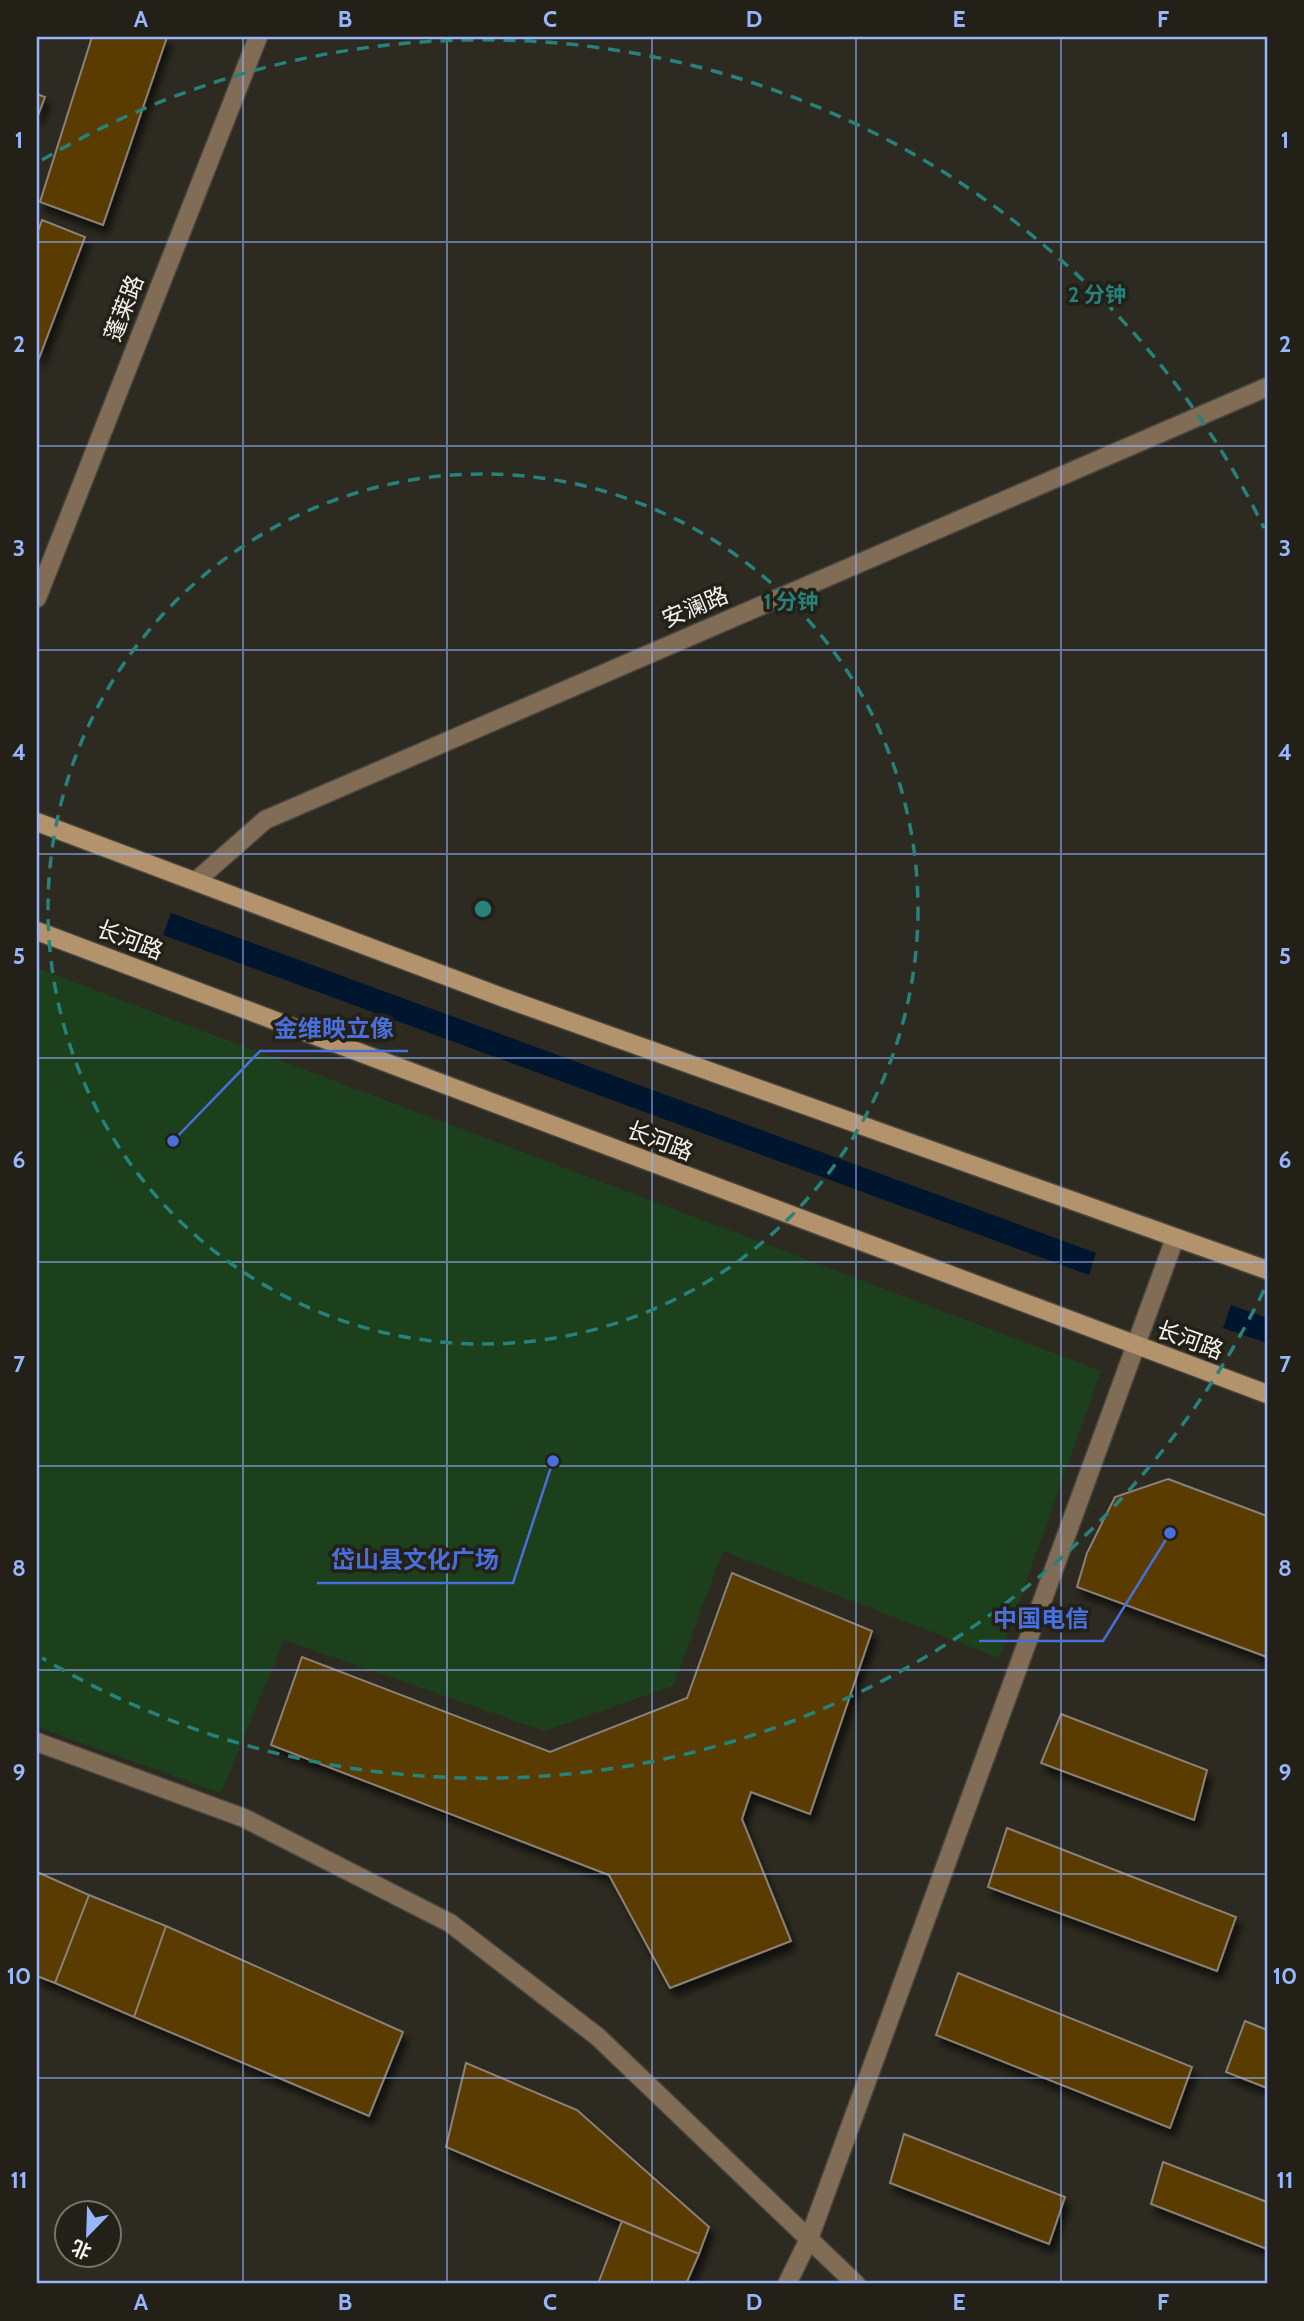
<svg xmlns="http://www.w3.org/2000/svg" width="1304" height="2321" font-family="Cabin,'Noto Sans SC',sans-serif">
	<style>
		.green { fill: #1c3f1c }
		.water { fill: #00162e }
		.building { fill: #5a3a04; stroke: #8a8279; stroke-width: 2; filter: url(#shadow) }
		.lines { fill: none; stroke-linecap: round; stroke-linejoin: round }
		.pedestrian-casing { stroke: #49463e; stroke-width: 21 }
		.minor-casing { stroke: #49463e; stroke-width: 21 }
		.tertiary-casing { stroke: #49463e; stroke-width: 21 }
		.secondary-casing { stroke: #49463e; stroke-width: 21 }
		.pedestrian { stroke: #816d55; stroke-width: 18 }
		.minor { stroke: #816d55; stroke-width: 18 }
		.tertiary { stroke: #816d55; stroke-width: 18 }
		.secondary { stroke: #b3936c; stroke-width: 18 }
		.grid { fill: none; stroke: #97b6fd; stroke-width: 2; stroke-opacity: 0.55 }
		.ring { fill: none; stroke: #26827b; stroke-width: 3.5; stroke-dasharray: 12 9 }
		.labels { text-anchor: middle; stroke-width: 7; stroke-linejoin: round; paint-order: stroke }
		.street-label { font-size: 23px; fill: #f6f3ee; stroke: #232017 }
		.centre { fill: #26827b; stroke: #232017; stroke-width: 3.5 }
		.ring-label { font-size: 21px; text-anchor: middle; font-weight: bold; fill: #26827b; stroke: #232017; stroke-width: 7; stroke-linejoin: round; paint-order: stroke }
		.leader { fill: none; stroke: #486fdc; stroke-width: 2.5 }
		.callout-dot { fill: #486fdc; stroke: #232017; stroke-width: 2.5 }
		.callout-label { font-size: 24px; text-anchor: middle; font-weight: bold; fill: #486fdc; stroke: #232017; stroke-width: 7; stroke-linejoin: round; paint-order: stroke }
		.neatline { fill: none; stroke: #97b6fd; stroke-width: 2.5 }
		.grid-label { font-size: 23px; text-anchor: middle; font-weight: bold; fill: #97b6fd }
	</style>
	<defs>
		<filter id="shadow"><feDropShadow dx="4.5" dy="8" stdDeviation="3.5" flood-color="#0009"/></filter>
	</defs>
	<rect width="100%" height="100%" fill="#2d2a21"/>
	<path class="green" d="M 37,968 L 1101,1371 L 999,1658 L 723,1551 L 673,1686 L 544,1731 L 284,1640 L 221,1793 L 37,1727 Z"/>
	<path class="water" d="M 171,913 L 1096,1253 L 1089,1275 L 163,935 Z
		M 1231,1305 L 1267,1318 L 1267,1343 L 1223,1328 Z"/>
	<path class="building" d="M 92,37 L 167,37 L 103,225 L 40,202 Z
		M 37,94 L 45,97 L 37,118 Z
		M 42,220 L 85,237 L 38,361 L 37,234 Z
		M 1168,1479 L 1267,1516 L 1267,1657 L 1077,1587 L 1087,1553 L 1115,1497 Z
		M 732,1573 L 872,1631 L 810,1814 L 751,1792 L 742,1819 L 791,1941 L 670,1988 L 609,1875 L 271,1745 L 302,1657 L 550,1752 L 687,1698 Z
		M 1061,1714 L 1207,1770 L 1194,1820 L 1041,1763 Z
		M 1007,1828 L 1236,1917 L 1217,1971 L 988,1887 Z
		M 37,1872 L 89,1895 L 55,1983 L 37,1976 Z
		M 89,1895 L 166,1926 L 134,2017 L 55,1983 Z
		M 166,1926 L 403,2032 L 369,2116 L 134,2017 Z
		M 958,1973 L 1192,2067 L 1170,2128 L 936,2035 Z
		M 1245,2021 L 1267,2030 L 1267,2088 L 1226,2072 Z
		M 466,2063 L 577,2110 L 709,2227 L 699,2254 L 446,2147 Z
		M 904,2134 L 1065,2197 L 1049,2244 L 890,2183 Z
		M 1163,2162 L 1267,2202 L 1267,2249 L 1151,2204 Z
		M 622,2221 L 699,2254 L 686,2284 L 598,2284 Z"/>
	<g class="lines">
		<g class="pedestrian-casing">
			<path id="pedestrian" d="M 197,880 L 265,820 L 1267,387"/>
		</g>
		<g class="minor-casing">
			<path id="minor" d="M 37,1742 L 244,1818 L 450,1923 L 598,2037 L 856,2284"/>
		</g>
		<g class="tertiary-casing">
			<path id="tertiary" d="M 37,598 L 258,37
				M 787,2284 L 809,2239 L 1175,1238"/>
		</g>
		<g class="secondary-casing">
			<path id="secondary" d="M 37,822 L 507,999 L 1267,1270
				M 37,931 L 1267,1394"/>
		</g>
		<use href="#pedestrian" class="pedestrian"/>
		<use href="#minor" class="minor"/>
		<use href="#tertiary" class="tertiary"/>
		<use href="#secondary" class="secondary"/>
	</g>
	<path class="grid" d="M 243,37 L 243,2284M 447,37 L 447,2284M 652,37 L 652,2284M 856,37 L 856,2284M 1061,37 L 1061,2284M 37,242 L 1267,242M 37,446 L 1267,446M 37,650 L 1267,650M 37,854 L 1267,854M 37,1058 L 1267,1058M 37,1262 L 1267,1262M 37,1466 L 1267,1466M 37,1670 L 1267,1670M 37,1874 L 1267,1874M 37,2078 L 1267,2078"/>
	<g class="ring">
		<circle cx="483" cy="909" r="435"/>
		<path d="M1264 1290A869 869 0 0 1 42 1658M42 160A869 869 0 0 1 1264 528"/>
	</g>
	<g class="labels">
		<g class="street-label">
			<text transform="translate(124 308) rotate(-69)" y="8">蓬莱路</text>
			<text transform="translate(695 607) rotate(-23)" y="8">安澜路</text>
			<text transform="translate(130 940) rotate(21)" y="8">长河路</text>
			<text transform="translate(660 1141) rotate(21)" y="8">长河路</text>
			<text transform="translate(1190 1340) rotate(20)" y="8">长河路</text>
		</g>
	</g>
	<circle cx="483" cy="909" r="10" class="centre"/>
	<g class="ring-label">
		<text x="1097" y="302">2 分钟</text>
		<text x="791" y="609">1 分钟</text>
	</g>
	<path class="leader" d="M173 1141L260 1051H408M553 1461L513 1583H317M1170 1533L1103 1641H979"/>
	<g class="callout-dot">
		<circle cx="173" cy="1141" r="7"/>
		<circle cx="553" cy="1461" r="7"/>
		<circle cx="1170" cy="1533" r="7"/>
	</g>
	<g class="callout-label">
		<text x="334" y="1037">金维映立像</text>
		<text x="415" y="1568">岱山县文化广场</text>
		<text x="1041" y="1627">中国电信</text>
	</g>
	<rect width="1304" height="2321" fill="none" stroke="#232017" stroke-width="77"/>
	<g transform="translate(88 2234) rotate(203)"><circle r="33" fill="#232017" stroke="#77746d" stroke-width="2"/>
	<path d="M0-5L12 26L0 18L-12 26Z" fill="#97b6fd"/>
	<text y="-10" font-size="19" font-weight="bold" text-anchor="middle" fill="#f6f3ee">北</text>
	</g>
	<rect x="38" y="38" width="1228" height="2244" class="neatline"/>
	<g class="grid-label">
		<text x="141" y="27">A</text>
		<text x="345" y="27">B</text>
		<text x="550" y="27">C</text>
		<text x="754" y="27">D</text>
		<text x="959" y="27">E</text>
		<text x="1163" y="27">F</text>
		<text x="19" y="148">1</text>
		<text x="1285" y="148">1</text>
		<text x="19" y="352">2</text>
		<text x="1285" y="352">2</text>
		<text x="19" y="556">3</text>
		<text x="1285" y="556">3</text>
		<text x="19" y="760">4</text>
		<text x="1285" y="760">4</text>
		<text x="19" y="964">5</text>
		<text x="1285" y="964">5</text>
		<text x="19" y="1168">6</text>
		<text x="1285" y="1168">6</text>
		<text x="19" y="1372">7</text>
		<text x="1285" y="1372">7</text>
		<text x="19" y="1576">8</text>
		<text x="1285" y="1576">8</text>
		<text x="19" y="1780">9</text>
		<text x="1285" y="1780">9</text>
		<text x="19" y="1984">10</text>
		<text x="1285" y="1984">10</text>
		<text x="19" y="2188">11</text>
		<text x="1285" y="2188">11</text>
		<text x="141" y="2310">A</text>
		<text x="345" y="2310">B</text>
		<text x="550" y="2310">C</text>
		<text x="754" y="2310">D</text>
		<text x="959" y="2310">E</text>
		<text x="1163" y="2310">F</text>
	</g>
</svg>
